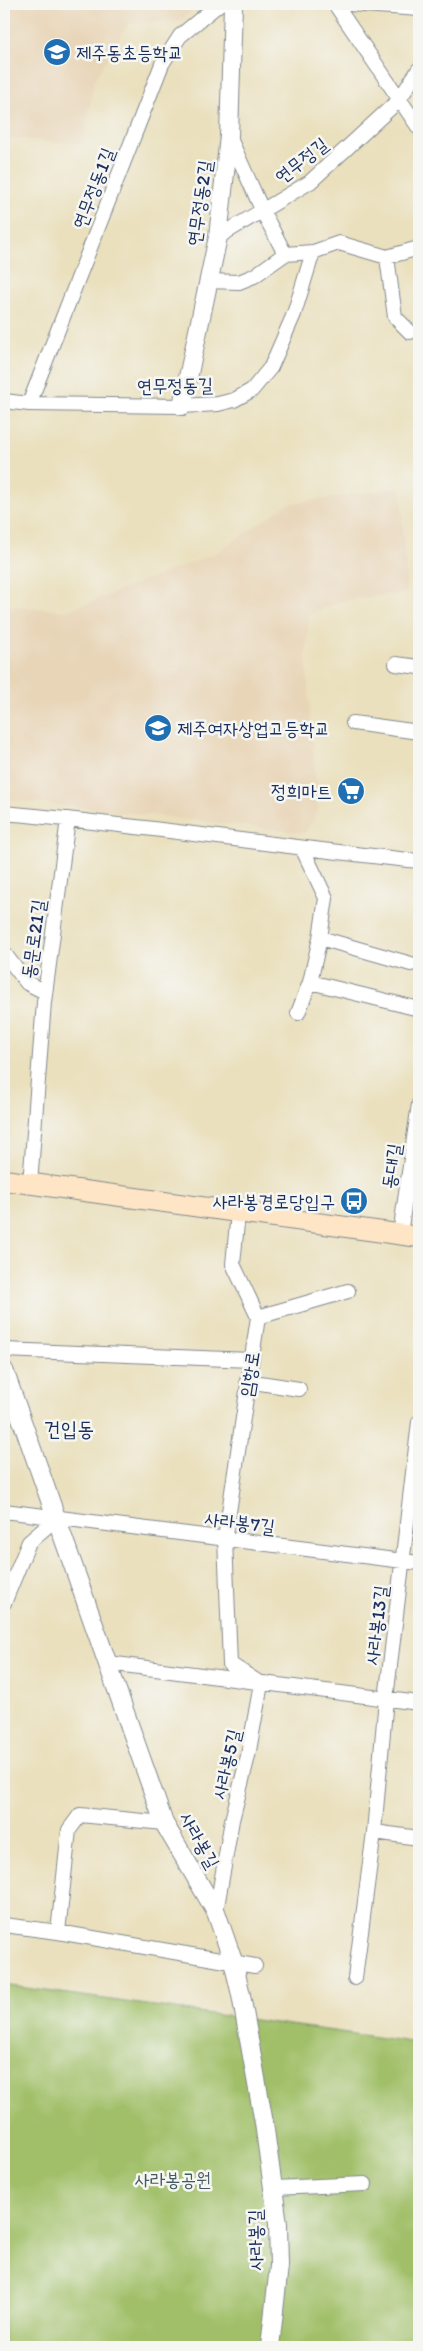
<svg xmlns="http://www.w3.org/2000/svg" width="423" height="2351" font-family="Itim,'Poor Story',sans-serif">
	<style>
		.built { fill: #e8d5b8 }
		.green { fill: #a0bf67; stroke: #5e7762 }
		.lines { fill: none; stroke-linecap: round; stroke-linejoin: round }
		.minor-casing { stroke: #82888e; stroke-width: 16 }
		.tertiary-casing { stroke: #82888e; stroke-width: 20 }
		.secondary-casing { stroke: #82888e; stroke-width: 22 }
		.minor { stroke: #fff; stroke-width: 14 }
		.tertiary { stroke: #fff; stroke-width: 18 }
		.secondary { stroke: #fee5c5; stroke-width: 20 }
		.labels { text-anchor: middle; stroke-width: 5; stroke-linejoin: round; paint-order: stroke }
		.poi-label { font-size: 19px; fill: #1b2f5e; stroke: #f6f6f2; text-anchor: start }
		.street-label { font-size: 19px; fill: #1b2f5e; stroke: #f6f6f2 }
		.park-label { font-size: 19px; fill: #435a61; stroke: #f6f6f2 }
		.quarter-label { font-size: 21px; fill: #1b2f5e; stroke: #f6f6f2 }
	</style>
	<rect width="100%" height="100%" fill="#f6f6f2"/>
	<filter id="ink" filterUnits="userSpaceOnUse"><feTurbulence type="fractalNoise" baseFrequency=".02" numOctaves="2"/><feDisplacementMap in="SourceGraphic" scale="10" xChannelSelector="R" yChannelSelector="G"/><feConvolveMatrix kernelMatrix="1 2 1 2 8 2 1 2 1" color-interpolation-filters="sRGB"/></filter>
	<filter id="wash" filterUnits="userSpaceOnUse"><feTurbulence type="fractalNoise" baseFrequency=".0096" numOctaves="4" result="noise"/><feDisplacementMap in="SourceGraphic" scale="20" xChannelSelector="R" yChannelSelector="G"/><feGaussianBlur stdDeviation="1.12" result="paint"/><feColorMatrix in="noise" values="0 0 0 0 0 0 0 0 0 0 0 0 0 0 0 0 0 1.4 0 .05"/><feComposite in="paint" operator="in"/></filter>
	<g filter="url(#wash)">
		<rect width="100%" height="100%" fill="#eae0bd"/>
		<path class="built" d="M 4,4 L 199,4 L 180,21 L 128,24 L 94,81 L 83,144 L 4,138 Z
			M 401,487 L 407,593 L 345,600 L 309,614 L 306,656 L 318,810 L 305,833 L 4,799 L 4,605 L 67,611 L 216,553 L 288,504 Z"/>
		<path class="green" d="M 4,1985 L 419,2043 L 419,2347 L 4,2347 Z"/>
	</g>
	<g filter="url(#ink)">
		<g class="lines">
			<g class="minor-casing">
				<path id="minor" d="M 335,4 L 419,128
					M 350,4 L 419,9
					M 229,136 L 263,212 L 285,254 L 313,252 L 339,243 L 387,257 L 419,248
					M 218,237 L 310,182 L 399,100 L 419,69
					M 387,257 L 395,317 L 410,332
					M 208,281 L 239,282 L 254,276 L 285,254
					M 4,401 L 29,404 L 182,406 L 218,404 L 234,400 L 252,390 L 271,367 L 294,314 L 313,252
					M 29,404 L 162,64 L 180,36 L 219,4
					M 396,664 L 419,667
					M 353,723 L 419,732
					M 4,813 C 143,825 281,847 419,861
					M 320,938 L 411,964
					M 4,953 L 27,983 L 45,992
					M 310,982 L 419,1009
					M 298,1013 L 310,982 L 320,938 L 326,898 L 303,850
					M 30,1184 L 44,1002 L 68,819
					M 400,1234 L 419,1104
					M 258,1317 L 348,1291
					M 4,1350 L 251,1360
					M 247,1381 L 299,1389
					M 4,1511 L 419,1563
					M 4,1603 L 29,1542 L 57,1518
					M 108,1663 L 419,1703
					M 374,1832 L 419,1838
					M 216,1912 L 232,1820 L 248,1756 L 261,1684 L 230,1664 L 225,1539 L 258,1317 L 233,1264 L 238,1213
					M 4,1925 L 58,1932 L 255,1966
					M 58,1932 L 69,1830 L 80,1815 L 164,1823
					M 355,1978 L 374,1832 L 386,1699 L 419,1422
					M 274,2188 L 365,2184"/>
			</g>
			<g class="tertiary-casing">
				<path id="tertiary" d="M 182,406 L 218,237 L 229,136 L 233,4
					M 4,1370 L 164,1823 L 216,1912 L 233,1961 L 241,1995 L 264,2123 L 278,2224 L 279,2266 L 270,2347"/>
			</g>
			<g class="secondary-casing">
				<path id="secondary" d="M 4,1180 L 419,1237"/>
			</g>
			<use href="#minor" class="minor"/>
			<use href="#tertiary" class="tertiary"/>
			<use href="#secondary" class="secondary"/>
		</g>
	</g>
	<defs>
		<g id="school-disc" transform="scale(1.4375)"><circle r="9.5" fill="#1f6fb2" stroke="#f6f6f2"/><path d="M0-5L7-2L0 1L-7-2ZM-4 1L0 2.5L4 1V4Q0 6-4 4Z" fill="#fff"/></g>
		<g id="supermarket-disc" transform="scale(1.4375)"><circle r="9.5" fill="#1f6fb2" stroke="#f6f6f2"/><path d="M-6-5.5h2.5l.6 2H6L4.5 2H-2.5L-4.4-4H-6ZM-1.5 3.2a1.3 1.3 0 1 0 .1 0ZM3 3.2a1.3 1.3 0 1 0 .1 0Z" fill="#fff"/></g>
		<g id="bus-disc" transform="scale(1.4375)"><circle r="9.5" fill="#1f6fb2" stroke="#f6f6f2"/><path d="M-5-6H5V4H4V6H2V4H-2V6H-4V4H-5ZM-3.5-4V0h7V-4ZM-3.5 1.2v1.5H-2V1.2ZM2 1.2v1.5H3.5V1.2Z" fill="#fff"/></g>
	</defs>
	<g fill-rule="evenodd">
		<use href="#school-disc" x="57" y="52"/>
		<use href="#school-disc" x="158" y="728"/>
		<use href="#supermarket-disc" x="351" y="791"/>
		<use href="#bus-disc" x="354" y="1201"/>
	</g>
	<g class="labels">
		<g class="poi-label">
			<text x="76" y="59">제주동초등학교</text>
			<text x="177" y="735">제주여자상업고등학교</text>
			<text x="332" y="798" text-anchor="end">정희마트</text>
			<text x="335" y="1208" text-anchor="end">사라봉경로당입구</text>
		</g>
		<g class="street-label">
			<text transform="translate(301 160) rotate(-38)" y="7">연무정길</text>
			<text transform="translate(93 188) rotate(-69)" y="7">연무정동1길</text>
			<text transform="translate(199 203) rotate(-82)" y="7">연무정동2길</text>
			<text transform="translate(175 385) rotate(-1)" y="7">연무정동길</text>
			<text transform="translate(33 939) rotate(-82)" y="7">동문로21길</text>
			<text transform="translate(391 1166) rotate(-82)" y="7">동대길</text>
			<text transform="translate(249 1374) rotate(-81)" y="7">임항로</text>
			<text transform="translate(240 1522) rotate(7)" y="7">사라봉7길</text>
			<text transform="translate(376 1625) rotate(-83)" y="7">사라봉13길</text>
			<text transform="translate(226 1764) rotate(-77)" y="7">사라봉5길</text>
			<text transform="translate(200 1840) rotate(61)" y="7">사라봉길</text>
			<text transform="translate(255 2240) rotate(-91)" y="7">사라봉길</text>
		</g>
		<g class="park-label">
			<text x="173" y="2186">사라봉공원</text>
		</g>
		<g class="quarter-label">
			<text x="69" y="1436">건입동</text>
		</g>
	</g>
	<rect width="423" height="2351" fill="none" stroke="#f6f6f2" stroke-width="20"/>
</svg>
